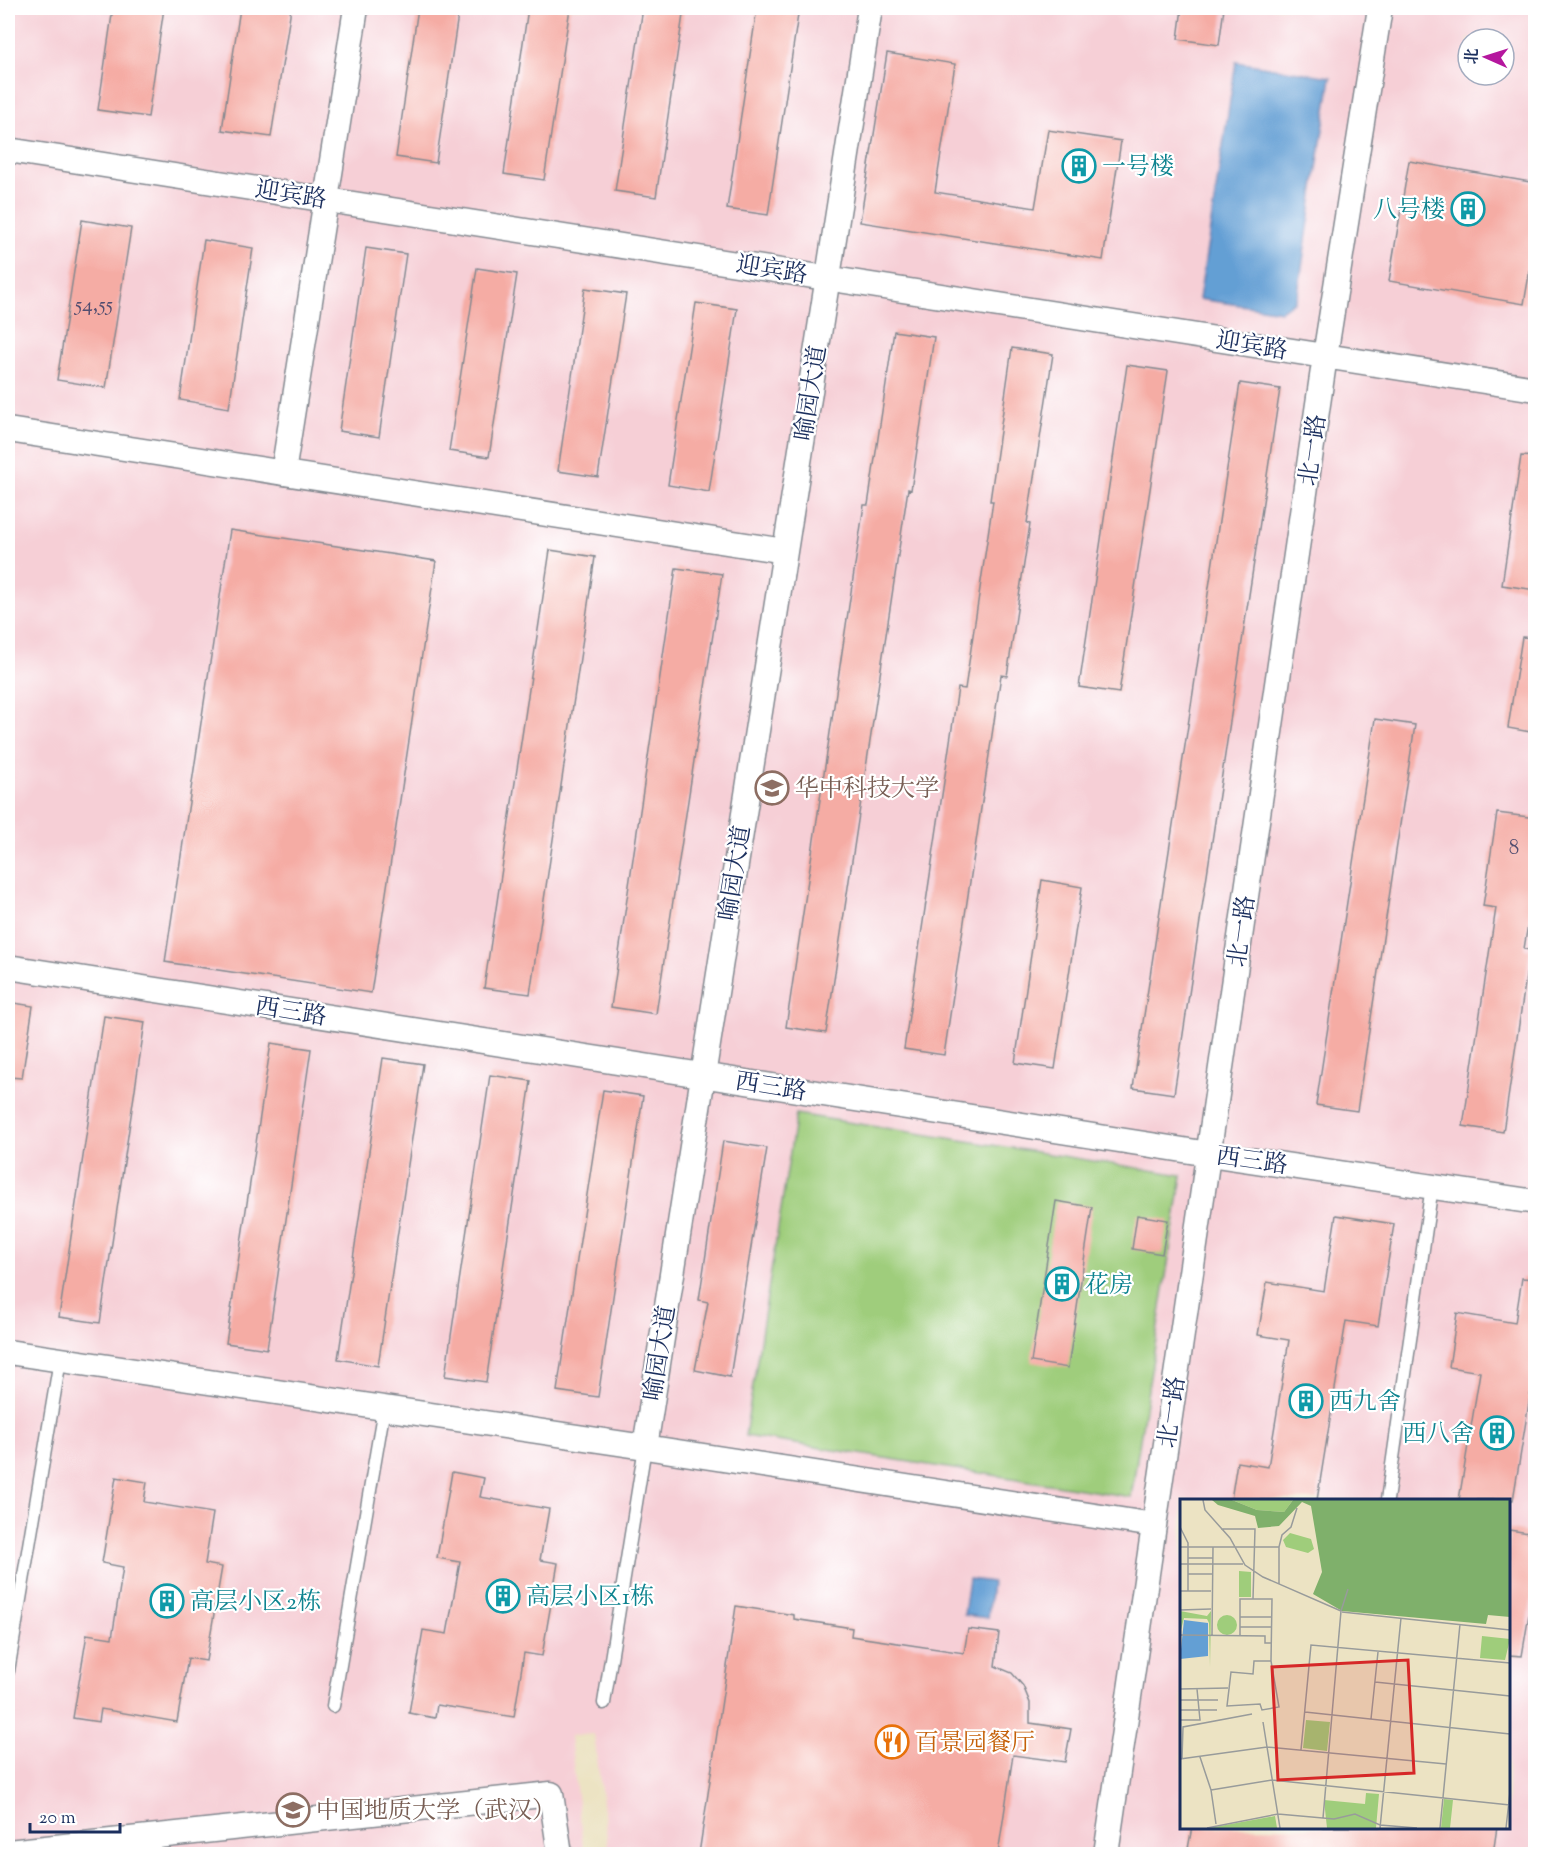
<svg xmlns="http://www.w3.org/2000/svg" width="1543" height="1862" font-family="'Sorts Mill Goudy','Noto Serif SC',serif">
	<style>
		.built { fill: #f6cfd6; fill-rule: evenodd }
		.green { fill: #9fcd7b; stroke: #5d7e6c; stroke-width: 1.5 }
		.water { fill: #639fd4; stroke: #3f6799; stroke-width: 1.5 }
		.building { fill: #f5aca4 }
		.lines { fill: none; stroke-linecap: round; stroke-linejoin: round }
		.lane-casing { stroke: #848990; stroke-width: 15 }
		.street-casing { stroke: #848990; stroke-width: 27 }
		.lane { stroke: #fff; stroke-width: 12 }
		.street { stroke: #fff; stroke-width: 24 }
		.labels { text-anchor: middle; stroke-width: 4.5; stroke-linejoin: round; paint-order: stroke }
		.number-label { font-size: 21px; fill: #524e70 }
		.culture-label { font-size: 24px; fill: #0d838f; stroke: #fff; text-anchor: start }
		.street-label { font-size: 24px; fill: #1b2f5e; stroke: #fff }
		.education-label { font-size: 24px; fill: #785e54; stroke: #fff; text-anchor: start }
		.food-label { font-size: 24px; fill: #c56008; stroke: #fff; text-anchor: start }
		.inset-road { fill: none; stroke: #989b9b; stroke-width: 1.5 }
		.view { fill: #d62828; fill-opacity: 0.15; stroke: #d62828; stroke-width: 3 }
		.inset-edge { fill: none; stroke: #1b2f5e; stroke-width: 3 }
	</style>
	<rect width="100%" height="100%" fill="#fff"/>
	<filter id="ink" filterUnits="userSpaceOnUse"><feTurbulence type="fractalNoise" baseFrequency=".0167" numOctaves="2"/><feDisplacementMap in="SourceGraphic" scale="12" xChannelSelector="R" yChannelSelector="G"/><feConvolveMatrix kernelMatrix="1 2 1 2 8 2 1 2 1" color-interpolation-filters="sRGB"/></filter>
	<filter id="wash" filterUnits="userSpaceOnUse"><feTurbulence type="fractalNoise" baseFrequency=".008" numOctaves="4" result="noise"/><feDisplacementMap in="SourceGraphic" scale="24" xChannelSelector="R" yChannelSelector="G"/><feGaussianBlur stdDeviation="1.35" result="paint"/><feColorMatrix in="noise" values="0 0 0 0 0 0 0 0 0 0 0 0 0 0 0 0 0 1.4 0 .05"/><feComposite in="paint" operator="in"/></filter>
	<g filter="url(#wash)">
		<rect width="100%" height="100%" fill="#ece3c3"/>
		<path class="built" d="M 8,8 L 1535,8 L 1535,1854 L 609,1854 L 594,1734 L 570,1736 L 584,1854 L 8,1854 ZM 1468,39 L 1504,39 L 1504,75 L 1468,75 ZM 1182,1500 L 1508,1500 L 1508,1828 L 1182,1828 Z"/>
		<path class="green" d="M 796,1114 L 1182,1175 L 1131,1497 L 745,1436 Z"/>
		<path class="water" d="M 1236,62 L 1331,77 L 1298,293 L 1295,301 L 1281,311 L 1199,299 Z
			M 969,1579 L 992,1582 L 988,1618 L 964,1615 Z"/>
		<g id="blocks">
			<path class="building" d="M 113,8 L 164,8 L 148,117 L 98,110 Z
				M 240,8 L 291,8 L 271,137 L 222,130 Z
				M 418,8 L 459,8 L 436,163 L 396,157 Z
				M 528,8 L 570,8 L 544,180 L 504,174 Z
				M 643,8 L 684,8 L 656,197 L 615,191 Z
				M 757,8 L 799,8 L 768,215 L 727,209 Z
				M 1182,8 L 1224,8 L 1219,45 L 1178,39 Z
				M 887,53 L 955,64 L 935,192 L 1035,208 L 1048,130 L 1121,141 L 1103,260 L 860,222 Z
				M 1409,161 L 1536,183 L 1536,234 L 1524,304 L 1389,281 Z
				M 82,220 L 131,228 L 106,388 L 57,380 Z
				M 204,240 L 253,248 L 229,408 L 180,400 Z
				M 366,248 L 406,254 L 379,437 L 339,431 Z
				M 477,268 L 517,274 L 489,457 L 449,451 Z
				M 585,288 L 626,294 L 598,477 L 558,471 Z
				M 696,303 L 737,309 L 709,492 L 668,485 Z
				M 894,331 L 934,337 L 911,490 L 908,489 L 826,1033 L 786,1027 L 864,505 L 868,505 Z
				M 1012,348 L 1053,354 L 1027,523 L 1030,524 L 1007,676 L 1001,675 L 944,1055 L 904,1049 L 958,688 L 965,689 L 993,501 L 990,501 Z
				M 1127,365 L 1168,371 L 1119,693 L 1079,687 Z
				M 1240,383 L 1280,389 L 1174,1094 L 1133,1088 Z
				M 1521,456 L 1536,457 L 1536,590 L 1502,585 Z
				M 230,530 L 436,561 L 371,993 L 165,962 Z
				M 550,550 L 595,557 L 530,994 L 484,988 Z
				M 676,568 L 722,574 L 656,1014 L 611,1007 Z
				M 1522,637 L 1536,638 L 1536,733 L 1508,728 Z
				M 1375,719 L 1415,725 L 1357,1111 L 1316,1105 Z
				M 1497,813 L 1536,818 L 1536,875 L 1524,949 L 1530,950 L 1503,1132 L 1463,1126 L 1496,908 L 1483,906 Z
				M 1042,880 L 1082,887 L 1055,1069 L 1015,1063 Z
				M 8,1002 L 33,1006 L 22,1078 L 8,1077 Z
				M 104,1016 L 145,1022 L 100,1323 L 59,1317 Z
				M 271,1043 L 311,1049 L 267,1349 L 226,1343 Z
				M 383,1058 L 423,1064 L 378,1366 L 338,1359 Z
				M 490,1075 L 531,1081 L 486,1382 L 445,1376 Z
				M 603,1090 L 643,1096 L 598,1397 L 557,1391 Z
				M 723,1141 L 767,1148 L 730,1377 L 695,1370 L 708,1302 L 699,1300 Z
				M 1056,1201 L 1092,1207 L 1068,1368 L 1031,1362 Z
				M 1137,1215 L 1168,1220 L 1162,1254 L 1132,1249 Z
				M 1336,1215 L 1394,1224 L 1378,1326 L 1346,1321 L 1317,1500 L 1231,1500 L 1237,1462 L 1268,1467 L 1289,1340 L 1258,1335 L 1267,1282 L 1324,1291 Z
				M 1522,1278 L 1536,1279 L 1536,1360 L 1513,1500 L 1459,1500 L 1480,1372 L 1449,1367 L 1457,1313 L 1515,1323 Z
				M 452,1472 L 484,1478 L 480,1497 L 549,1509 L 540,1560 L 558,1563 L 542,1656 L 524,1653 L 514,1717 L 437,1705 L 435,1718 L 409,1713 L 423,1630 L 447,1634 L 460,1562 L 437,1558 Z
				M 116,1477 L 147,1482 L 144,1502 L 213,1513 L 205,1564 L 222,1567 L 206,1661 L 188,1658 L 177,1722 L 101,1709 L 99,1722 L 73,1718 L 87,1634 L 112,1638 L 123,1567 L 102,1563 Z
				M 1509,1530 L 1536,1534 L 1536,1573 L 1522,1656 L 1509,1655 Z
				M 736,1606 L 794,1615 L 794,1619 L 852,1628 L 851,1636 L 964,1653 L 968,1629 L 999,1633 L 995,1666 L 1012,1673 L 1023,1686 L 1030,1703 L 1030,1723 L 1071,1729 L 1065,1762 L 1013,1755 L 998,1854 L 699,1854 Z
				M 1192,1827 L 1497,1827 L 1493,1854 L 1187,1854 Z"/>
		</g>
	</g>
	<g filter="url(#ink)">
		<use href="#blocks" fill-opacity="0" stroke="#848990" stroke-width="1.5"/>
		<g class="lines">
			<g class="lane-casing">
				<path id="lane" d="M 1387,1500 L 1432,1186
					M 8,1671 L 60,1360
					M 604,1703 L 645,1447
					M 333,1706 L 384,1408"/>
			</g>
			<g class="street-casing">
				<path id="street" d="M 8,150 L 1536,389
					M 8,430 L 785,551
					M 283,473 L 356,8
					M 8,967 L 1209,1154 L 1536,1202
					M 8,1352 L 645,1447 L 1154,1525
					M 645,1447 L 870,8
					M 8,1852 L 551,1794 L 560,1854
					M 1106,1854 L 1325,356 L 1380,8"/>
			</g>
			<use href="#lane" class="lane"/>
			<use href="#street" class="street"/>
		</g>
	</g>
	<defs>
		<g id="building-ring" transform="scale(1.725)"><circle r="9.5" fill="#fff" stroke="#0f9aa8" stroke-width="1.5"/><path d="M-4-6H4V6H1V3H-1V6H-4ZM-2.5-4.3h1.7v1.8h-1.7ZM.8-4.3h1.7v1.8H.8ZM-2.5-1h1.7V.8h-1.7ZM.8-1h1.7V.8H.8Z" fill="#0f9aa8"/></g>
		<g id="university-ring" transform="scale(1.725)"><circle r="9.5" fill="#fff" stroke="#8d6e63" stroke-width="1.5"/><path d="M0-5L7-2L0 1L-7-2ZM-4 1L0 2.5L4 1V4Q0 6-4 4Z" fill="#8d6e63"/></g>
		<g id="restaurant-ring" transform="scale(1.725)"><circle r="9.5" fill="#fff" stroke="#e8710a" stroke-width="1.5"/><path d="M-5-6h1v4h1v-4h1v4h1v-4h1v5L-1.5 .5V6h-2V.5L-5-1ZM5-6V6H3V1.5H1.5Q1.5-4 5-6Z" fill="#e8710a"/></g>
	</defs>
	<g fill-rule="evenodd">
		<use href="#building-ring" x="1079" y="166"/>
		<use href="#building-ring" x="1468" y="209"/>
		<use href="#university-ring" x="772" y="788"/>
		<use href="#building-ring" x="1062" y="1284"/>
		<use href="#building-ring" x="1306" y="1401"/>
		<use href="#building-ring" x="1497" y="1433"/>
		<use href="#building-ring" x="503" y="1596"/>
		<use href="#building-ring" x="167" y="1601"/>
		<use href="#restaurant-ring" x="892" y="1742"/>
		<use href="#university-ring" x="293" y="1810"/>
	</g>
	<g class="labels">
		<g class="number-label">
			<text x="94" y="311">54,55</text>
			<text x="1514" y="854">8</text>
		</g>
		<g class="culture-label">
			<text x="1102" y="174">一号楼</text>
			<text x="1445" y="217" text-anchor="end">八号楼</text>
			<text x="1085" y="1292">花房</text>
			<text x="1329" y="1409">西九舍</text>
			<text x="1474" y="1441" text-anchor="end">西八舍</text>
			<text x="526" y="1604">高层小区1栋</text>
			<text x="190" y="1609">高层小区2栋</text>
		</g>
		<g class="street-label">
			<text transform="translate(291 194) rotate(9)" y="8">迎宾路</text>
			<text transform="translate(772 269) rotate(9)" y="8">迎宾路</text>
			<text transform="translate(1252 345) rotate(9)" y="8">迎宾路</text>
			<text transform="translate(810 393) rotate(-81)" y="8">喻园大道</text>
			<text transform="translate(1312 450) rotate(-82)" y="8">北一路</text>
			<text transform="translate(734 873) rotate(-81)" y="8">喻园大道</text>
			<text transform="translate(1241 931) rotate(-82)" y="8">北一路</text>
			<text transform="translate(291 1011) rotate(9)" y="8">西三路</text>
			<text transform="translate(771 1086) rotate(9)" y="8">西三路</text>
			<text transform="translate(1252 1160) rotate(8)" y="8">西三路</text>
			<text transform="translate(659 1353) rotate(-81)" y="8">喻园大道</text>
			<text transform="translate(1171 1412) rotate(-82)" y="8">北一路</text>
		</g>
		<g class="education-label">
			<text x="795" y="796">华中科技大学</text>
			<text x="316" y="1818">中国地质大学（武汉）</text>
		</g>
		<g class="food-label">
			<text x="915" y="1750">百景园餐厅</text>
		</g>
	</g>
	<g transform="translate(1180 1499)">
		<rect width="330" height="330" fill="#ece3c3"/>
		<path d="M 52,1 L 113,1 L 104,13 L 77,11 ZM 110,34 L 131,40 L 134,50 L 128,54 L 106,48 L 103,41 ZM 59,72 L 71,73 L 71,98 L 59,98 ZM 0,112 L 27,117 L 31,112 L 30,168 L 29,124 L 27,120 L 4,119 L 0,135 ZM37 126a10 10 0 1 1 20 0a10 10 0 1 1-20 0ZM 302,137 L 330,140 L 325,161 L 300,159 ZM 126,221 L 150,223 L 147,252 L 123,249 ZM 186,294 L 199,295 L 196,329 L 147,329 L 144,301 L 185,305 ZM 264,300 L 273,301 L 270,329 L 261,329 ZM 95,317 L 97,329 L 29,329 Z" fill="#9fcd7b"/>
		<path d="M 32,1 L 52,1 L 77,11 L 104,13 L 113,1 L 330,1 L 330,118 L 308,116 L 306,125 L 162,112 L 133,95 L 142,73 L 131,7 L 122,3 L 99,27 L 78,29 L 75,17 L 38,6 Z" fill="#7fb06b"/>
		<path d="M 4,121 L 28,124 L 28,157 L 0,160 Z" fill="#639fd4"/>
		<path class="inset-road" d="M 23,1 L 25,11 L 50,39 L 65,66 L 83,78 L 161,112M 0,28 L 8,44 L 8,65 L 0,65M 41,30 L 75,30 L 73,100 L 92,100 L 91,162 L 99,208 L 82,211 L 80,205 L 47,207 L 51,173 L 73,175 L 74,162 L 91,162M 0,48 L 99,48 L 102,36 L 111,28 L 117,9M 8,59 L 33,59M 8,75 L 32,75M 99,85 L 99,48M 0,92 L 31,92M 8,92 L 8,65 L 63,65M 0,111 L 31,110M 162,113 L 330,131M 60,118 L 91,118M 60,128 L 91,128M 0,136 L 85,137 L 85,144 L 91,144M 32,136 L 33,48M 60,136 L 60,100 L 73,100M 195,183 L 330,197M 0,190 L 48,189M 0,201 L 38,201M 0,211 L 37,211M 125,213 L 330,235M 191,220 L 198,153M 0,221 L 20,221 L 17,190M 83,223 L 100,329M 121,251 L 131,146 L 330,164M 20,258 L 31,291 L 36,325M 0,260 L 87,248 L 266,265M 2,260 L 3,228 L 72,215M 31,291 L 92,281 L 330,306M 143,319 L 161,112 L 168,90M 27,329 L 98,315 L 154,320 L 175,315 L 200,326 L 237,329M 200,329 L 221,119M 260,329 L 280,125M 326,329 L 330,293"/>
		<path class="view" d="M 228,161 L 234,274 L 98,281 L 92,168 Z"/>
		<rect width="330" height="330" class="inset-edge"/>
	</g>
	<rect width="1543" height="1862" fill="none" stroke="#fff" stroke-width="30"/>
	<g transform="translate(1486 57) rotate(273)"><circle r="28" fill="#ffffff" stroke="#a4acbf" stroke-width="1.5"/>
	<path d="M0-4.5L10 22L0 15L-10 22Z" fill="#b5179e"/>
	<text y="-9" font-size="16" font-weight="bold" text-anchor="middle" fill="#1b2f5e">北</text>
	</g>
	<path d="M30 1823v9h90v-9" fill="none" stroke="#1b2f5e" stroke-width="3"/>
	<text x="39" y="1823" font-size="18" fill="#1b2f5e" stroke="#ffffff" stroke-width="4.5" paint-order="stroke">20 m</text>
</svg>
